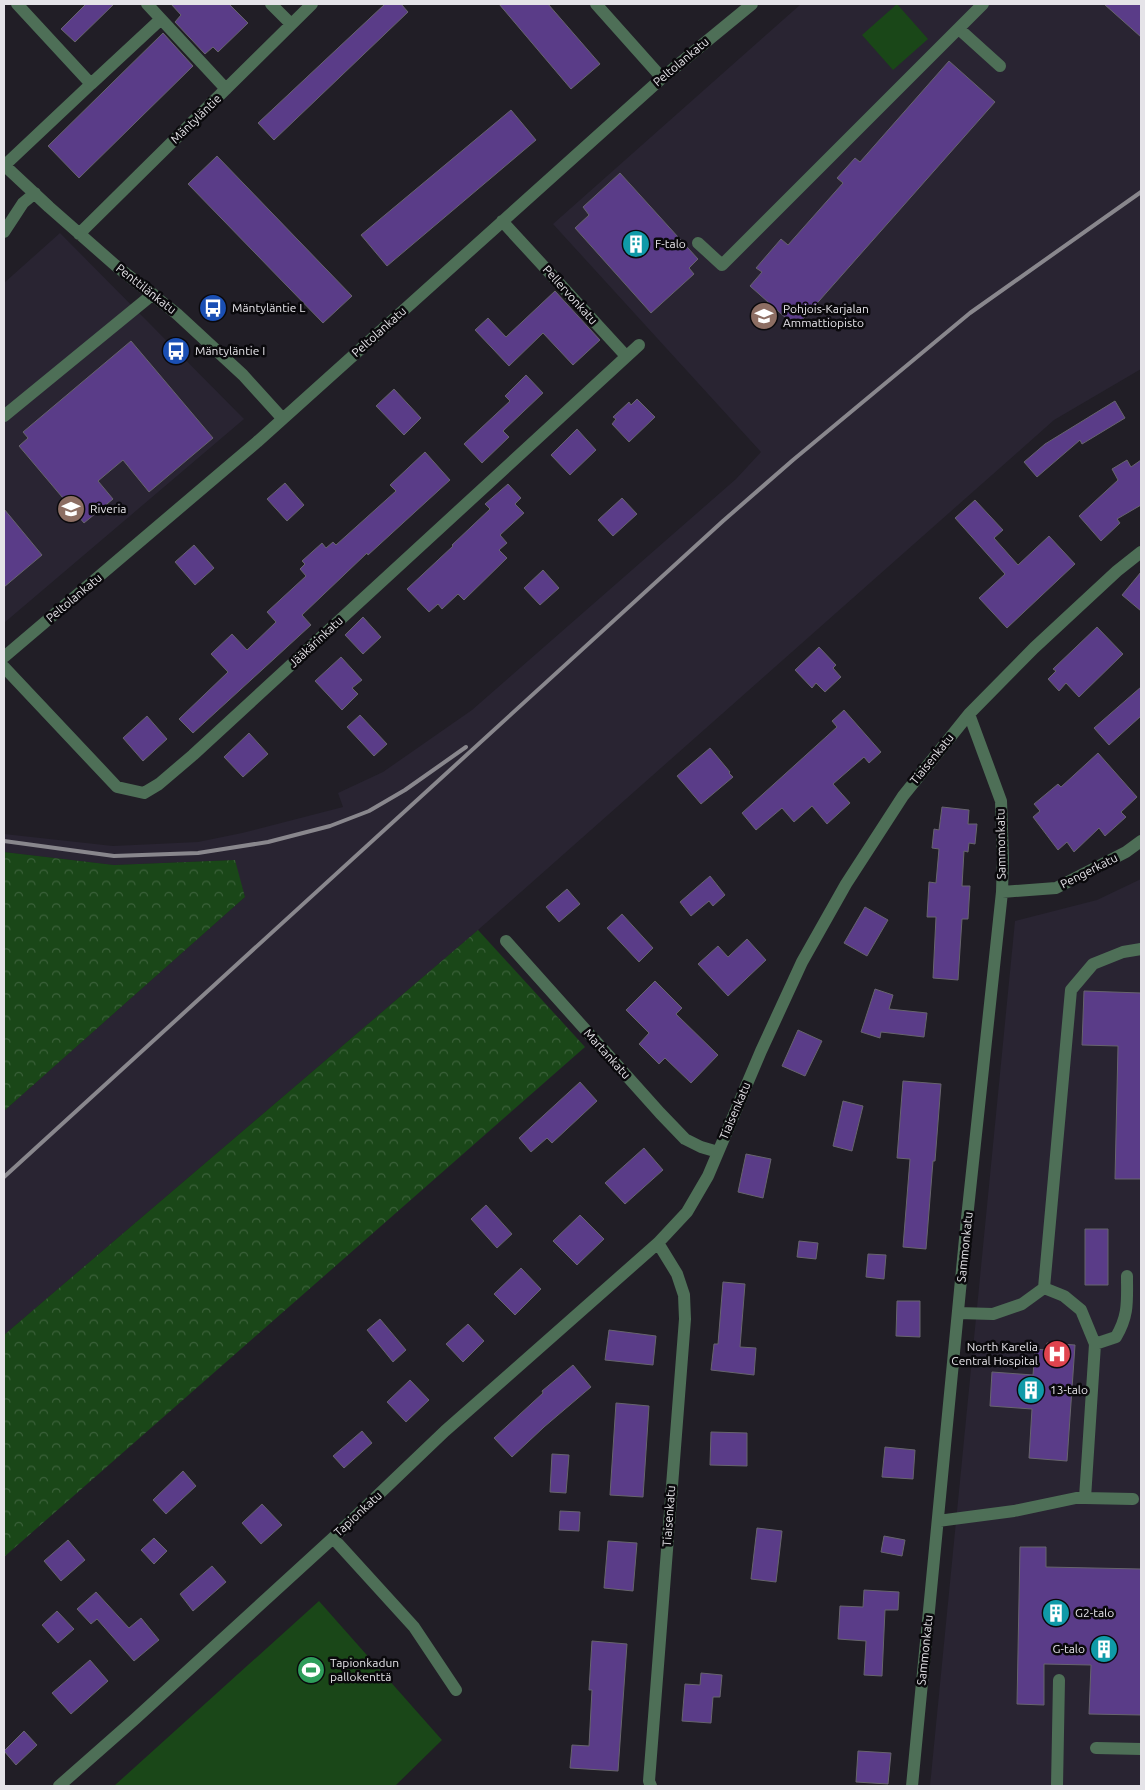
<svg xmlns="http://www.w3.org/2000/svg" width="1145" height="1790" font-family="Ubuntu,sans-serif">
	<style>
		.built { fill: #292432 }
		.forest { fill: url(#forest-crowns) }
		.garden { fill: #1a4718 }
		.building { fill: #5a3c88; stroke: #67646d }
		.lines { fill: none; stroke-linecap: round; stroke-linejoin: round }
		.minor { stroke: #4e6f57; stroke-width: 12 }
		.rail { stroke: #89878d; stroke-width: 4 }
		.labels { text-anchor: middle; stroke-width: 5; stroke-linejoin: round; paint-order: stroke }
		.street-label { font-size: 12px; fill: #e5e3e8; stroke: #0a090c }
		.poi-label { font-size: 12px; fill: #e5e3e8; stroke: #0a090c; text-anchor: start }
	</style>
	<defs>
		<pattern id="forest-crowns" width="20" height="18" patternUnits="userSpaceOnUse" patternTransform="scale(1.25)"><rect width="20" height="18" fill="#1a4718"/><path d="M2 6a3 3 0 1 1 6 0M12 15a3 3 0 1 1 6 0" fill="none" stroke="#3b613a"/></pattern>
	</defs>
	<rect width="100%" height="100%" fill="#211e26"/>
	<path class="built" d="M 801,4 L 1141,4 L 1141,369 L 1054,420 L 478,930 L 4,1335 L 4,1111 L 245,897 L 234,860 L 114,865 L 4,852 L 4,834 L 113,846 L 198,842 L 242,833 L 343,807 L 338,793 L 383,772 L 472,710 L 736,479 L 761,452 L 553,224 Z
		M 60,233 L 244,419 L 4,623 L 4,283 Z
		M 1141,879 L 1141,1786 L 930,1786 L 1015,921 L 1097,900 Z"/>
	<path class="forest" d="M 4,852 L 114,865 L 235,860 L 245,897 L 4,1111 Z
		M 478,930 L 585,1047 L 4,1557 L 4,1335 Z"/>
	<path class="garden" d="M 897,4 L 928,39 L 893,70 L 862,35 Z
		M 319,1601 L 442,1740 L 395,1786 L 114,1786 Z"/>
	<path class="building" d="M 86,4 L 114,4 L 75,42 L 61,29 Z
		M 171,4 L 229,4 L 248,23 L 218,52 L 213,47 L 205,54 L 175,22 L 181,15 Z
		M 385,4 L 401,4 L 408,12 L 274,140 L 258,123 Z
		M 499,4 L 548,4 L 600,64 L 571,89 Z
		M 1104,4 L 1141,4 L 1141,37 Z
		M 163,33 L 193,66 L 79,178 L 48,146 Z
		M 949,61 L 995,102 L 796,327 L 750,286 L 762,272 L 756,268 L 781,239 L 788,245 L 843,183 L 837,178 L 855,158 L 860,162 Z
		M 511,110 L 536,140 L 387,266 L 361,235 Z
		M 217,156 L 352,296 L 323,323 L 188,184 Z
		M 620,173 L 698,259 L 689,268 L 694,274 L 651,313 L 575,228 L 589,215 L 583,207 Z
		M 555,291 L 600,340 L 573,365 L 543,333 L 509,366 L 475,330 L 488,318 L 506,337 Z
		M 131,341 L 213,438 L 149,492 L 123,460 L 98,481 L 113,499 L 84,523 L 19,446 L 28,438 L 23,432 Z
		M 526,375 L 543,393 L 503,431 L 509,437 L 482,463 L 464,444 L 510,401 L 505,396 Z
		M 394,389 L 421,418 L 404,435 L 376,406 Z
		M 637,399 L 655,417 L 629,442 L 612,424 L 616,419 L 613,417 L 629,402 L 631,405 Z
		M 1115,401 L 1125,418 L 1082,444 L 1080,440 L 1037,477 L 1024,462 L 1045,444 Z
		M 577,429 L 596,450 L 570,475 L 551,455 Z
		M 425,452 L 450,480 L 368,555 L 367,553 L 302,615 L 311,625 L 193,733 L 179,719 L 228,672 L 211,654 L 232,634 L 247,650 L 276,622 L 267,612 L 306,576 L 300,569 L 305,564 L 302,561 L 322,543 L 326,548 L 333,542 L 336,545 L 396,491 L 390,485 Z
		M 1127,460 L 1131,467 L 1141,460 L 1141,505 L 1117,519 L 1120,523 L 1101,541 L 1079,516 L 1118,480 L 1112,469 Z
		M 285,483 L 304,505 L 287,521 L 267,499 Z
		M 508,484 L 521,498 L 515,504 L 524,513 L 500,535 L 507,543 L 499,550 L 507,558 L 464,600 L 458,594 L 442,609 L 438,604 L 429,612 L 407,589 L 453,546 L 452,545 L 490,509 L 485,504 Z
		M 622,498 L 637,514 L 613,536 L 598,520 Z
		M 975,500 L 1003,530 L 994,538 L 1018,565 L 1049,536 L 1075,564 L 1007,628 L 979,598 L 1005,574 L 955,518 Z
		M 4,509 L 42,555 L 4,587 Z
		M 194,545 L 214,568 L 195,585 L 175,562 Z
		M 543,570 L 559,588 L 540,605 L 524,588 Z
		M 1141,572 L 1141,611 L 1122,595 Z
		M 363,617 L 381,637 L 363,654 L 345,635 Z
		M 1097,627 L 1123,654 L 1079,697 L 1066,683 L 1059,691 L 1048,679 L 1056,671 L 1053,669 Z
		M 819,647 L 836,665 L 833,668 L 841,677 L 825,692 L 816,683 L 812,688 L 795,670 Z
		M 341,657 L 362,680 L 352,688 L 358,694 L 342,710 L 315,681 Z
		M 1141,687 L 1141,716 L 1109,745 L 1094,728 Z
		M 844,710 L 881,752 L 869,763 L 864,757 L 833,784 L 850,803 L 827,824 L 812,806 L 794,822 L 782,808 L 756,830 L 742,813 L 837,727 L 832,721 Z
		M 360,715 L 387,744 L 374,756 L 347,727 Z
		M 147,716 L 167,739 L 143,761 L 123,738 Z
		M 249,733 L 268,754 L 243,777 L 224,757 Z
		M 710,748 L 730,772 L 729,773 L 733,777 L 701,804 L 677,776 Z
		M 1098,753 L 1137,797 L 1121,812 L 1126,817 L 1105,836 L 1099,828 L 1074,852 L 1067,842 L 1058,850 L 1033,817 L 1040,811 L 1034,804 L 1058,784 L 1061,787 Z
		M 942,807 L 969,810 L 968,824 L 977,824 L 975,844 L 969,843 L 968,852 L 964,851 L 962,886 L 970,886 L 968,919 L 962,919 L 958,980 L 933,978 L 936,917 L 927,917 L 929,882 L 936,883 L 939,849 L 932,848 L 934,829 L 939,830 Z
		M 710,876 L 725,895 L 713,906 L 709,901 L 691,916 L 680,902 Z
		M 567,889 L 580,904 L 559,922 L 546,907 Z
		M 865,907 L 888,920 L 867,956 L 844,943 Z
		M 622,914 L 653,948 L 639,962 L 607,928 Z
		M 747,939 L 766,960 L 728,996 L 698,964 L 718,946 L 728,957 Z
		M 655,981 L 682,1008 L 676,1014 L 718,1055 L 691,1083 L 665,1058 L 659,1064 L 639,1044 L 649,1033 L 626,1010 Z
		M 875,989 L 893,995 L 889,1009 L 927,1013 L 924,1037 L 881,1032 L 880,1038 L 861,1032 Z
		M 1084,991 L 1141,993 L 1141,1179 L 1115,1179 L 1118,1046 L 1082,1045 Z
		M 798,1030 L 822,1041 L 805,1076 L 782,1066 Z
		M 903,1081 L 941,1084 L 935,1161 L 933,1161 L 926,1249 L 903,1247 L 910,1159 L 897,1158 Z
		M 580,1082 L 597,1101 L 552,1143 L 547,1138 L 531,1152 L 519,1138 Z
		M 843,1101 L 863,1106 L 852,1151 L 833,1146 Z
		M 644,1148 L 663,1170 L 625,1204 L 605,1183 Z
		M 746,1154 L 771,1159 L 763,1198 L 738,1192 Z
		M 486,1205 L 512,1234 L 497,1248 L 471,1219 Z
		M 580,1215 L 604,1239 L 577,1265 L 553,1241 Z
		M 1085,1229 L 1108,1229 L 1108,1285 L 1085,1285 Z
		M 799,1241 L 818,1243 L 816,1259 L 797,1257 Z
		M 868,1254 L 886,1255 L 884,1279 L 866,1277 Z
		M 521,1268 L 541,1289 L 515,1315 L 494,1294 Z
		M 723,1282 L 745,1284 L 740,1347 L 756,1348 L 754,1375 L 711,1370 L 714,1344 L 718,1344 Z
		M 897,1301 L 920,1301 L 920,1337 L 896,1336 Z
		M 380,1319 L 406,1350 L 393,1362 L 367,1330 Z
		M 468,1324 L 484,1341 L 463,1362 L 446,1344 Z
		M 609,1330 L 656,1336 L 653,1365 L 605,1360 Z
		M 1047,1343 L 1075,1345 L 1067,1461 L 1029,1458 L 1032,1409 L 990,1406 L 992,1372 L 1033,1375 L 1035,1349 L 1046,1350 Z
		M 573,1365 L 591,1387 L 544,1427 L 512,1457 L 494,1438 L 543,1393 L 542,1391 Z
		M 410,1380 L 429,1400 L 406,1422 L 387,1402 Z
		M 616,1403 L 649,1406 L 643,1497 L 610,1495 Z
		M 362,1431 L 372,1443 L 344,1468 L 333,1456 Z
		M 711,1432 L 747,1433 L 747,1466 L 710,1465 Z
		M 885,1447 L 915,1450 L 913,1479 L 882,1477 Z
		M 552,1454 L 569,1455 L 566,1493 L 550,1492 Z
		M 183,1471 L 196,1486 L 166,1514 L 153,1500 Z
		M 262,1504 L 282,1525 L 261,1544 L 242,1523 Z
		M 560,1511 L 580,1512 L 579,1531 L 559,1530 Z
		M 757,1528 L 782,1531 L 776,1582 L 751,1579 Z
		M 884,1536 L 905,1540 L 902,1556 L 881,1552 Z
		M 154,1538 L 167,1551 L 154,1564 L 141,1550 Z
		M 68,1540 L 85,1560 L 61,1581 L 44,1561 Z
		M 608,1541 L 637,1543 L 633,1591 L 604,1588 Z
		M 1020,1547 L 1046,1547 L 1046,1567 L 1141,1569 L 1141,1715 L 1089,1714 L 1091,1665 L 1044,1664 L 1044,1705 L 1017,1704 Z
		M 212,1566 L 226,1582 L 193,1611 L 180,1594 Z
		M 864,1590 L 899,1592 L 898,1610 L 885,1610 L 882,1676 L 864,1675 L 866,1641 L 838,1639 L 840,1606 L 863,1607 Z
		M 96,1592 L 129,1628 L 141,1618 L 159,1640 L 134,1661 L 97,1619 L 91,1624 L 77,1609 Z
		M 57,1611 L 74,1629 L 58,1643 L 42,1625 Z
		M 592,1641 L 627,1644 L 618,1771 L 570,1768 L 572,1745 L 589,1746 L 592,1690 L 589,1690 Z
		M 90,1660 L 108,1681 L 71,1714 L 52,1693 Z
		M 701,1673 L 722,1675 L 720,1697 L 713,1697 L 711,1723 L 682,1721 L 685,1684 L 700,1685 Z
		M 24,1731 L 37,1745 L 16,1765 L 4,1751 Z
		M 858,1751 L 891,1753 L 888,1784 L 856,1782 Z"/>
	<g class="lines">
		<path class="minor" d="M 271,4 L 291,24
			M 596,4 L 662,78
			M 161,19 L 226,89
			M 959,29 L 1000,66
			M 91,84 L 161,19 L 147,4
			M 4,165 L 49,207 L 115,265 L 177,314 L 243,375 L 282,418
			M 5,165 L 91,84 L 17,4
			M 502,221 L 626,356
			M 4,232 L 23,203 L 35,193
			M 79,234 L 312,4
			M 698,243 L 722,265 L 983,4
			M 4,416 L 153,294
			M 4,657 L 257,442 L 662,78 L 752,4
			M 4,667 L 117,787 L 144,793 L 159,784 L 193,755 L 639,345
			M 1002,892 L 1056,888 L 1126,852 L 1141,841
			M 506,941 L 660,1113 L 685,1139 L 701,1147 L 718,1152
			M 958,1313 L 993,1314 L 1022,1304 L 1044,1288 L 1071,990 L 1093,964 L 1123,952 L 1141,949
			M 1095,1344 L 1116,1337 C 1129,1315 1127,1301 1127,1276
			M 1085,1498 L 1133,1499
			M 938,1521 L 1014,1511 L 1076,1498 L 1085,1498 L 1095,1344 L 1081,1310 L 1064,1296 L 1044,1288
			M 333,1538 L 414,1627 L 456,1690
			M 1096,1748 L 1141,1749
			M 59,1786 L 135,1719 L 333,1538 L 445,1431 L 658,1243 L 687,1212 L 708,1176 L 761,1051 L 802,962 L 846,884 L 903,796 L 969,714 L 1034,648 L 1117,571 L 1141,552
			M 651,1786 L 649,1781 L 685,1319 L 684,1295 L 677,1274 L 658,1243
			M 912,1786 L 967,1218 L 1002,892 L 1003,858 L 1001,801 L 969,714
			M 1057,1786 L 1059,1680"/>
		<path class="rail" d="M 4,841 L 114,856 L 198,853 L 268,842 L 330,826 L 369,811 L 405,790 L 466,747
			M 4,1177 L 723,521 L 793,460 L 970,313 L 1141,192"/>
	</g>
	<defs>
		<g id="building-disc" transform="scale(1.4375)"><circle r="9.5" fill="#0f9aa8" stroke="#0a090c"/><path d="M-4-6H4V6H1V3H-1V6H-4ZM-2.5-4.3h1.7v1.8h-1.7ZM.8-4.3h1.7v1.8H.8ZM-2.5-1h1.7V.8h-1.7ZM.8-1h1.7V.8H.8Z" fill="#fff"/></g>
		<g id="bus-disc" transform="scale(1.4375)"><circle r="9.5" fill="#1a4fb4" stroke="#0a090c"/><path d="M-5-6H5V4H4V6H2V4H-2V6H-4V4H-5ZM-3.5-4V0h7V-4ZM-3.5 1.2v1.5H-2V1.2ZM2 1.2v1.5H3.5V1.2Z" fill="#fff"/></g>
		<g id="school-disc" transform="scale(1.4375)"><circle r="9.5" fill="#8d6e63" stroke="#0a090c"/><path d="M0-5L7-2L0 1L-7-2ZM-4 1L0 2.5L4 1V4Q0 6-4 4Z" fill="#fff"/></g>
		<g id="hospital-disc" transform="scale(1.4375)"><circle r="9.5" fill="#e0444e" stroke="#0a090c"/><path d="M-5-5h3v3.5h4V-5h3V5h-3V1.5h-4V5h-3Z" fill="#fff"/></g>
		<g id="stadium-disc" transform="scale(1.4375)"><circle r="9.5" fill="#2e9e5b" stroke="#0a090c"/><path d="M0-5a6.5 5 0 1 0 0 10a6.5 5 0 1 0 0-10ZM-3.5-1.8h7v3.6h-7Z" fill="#fff"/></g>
	</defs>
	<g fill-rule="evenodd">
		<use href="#building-disc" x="636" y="244"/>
		<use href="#bus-disc" x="213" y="308"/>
		<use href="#school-disc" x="764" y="316"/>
		<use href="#bus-disc" x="176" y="351"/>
		<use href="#school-disc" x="71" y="509"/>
		<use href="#hospital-disc" x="1057" y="1354"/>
		<use href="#building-disc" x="1031" y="1390"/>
		<use href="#building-disc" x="1056" y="1613"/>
		<use href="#building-disc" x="1104" y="1649"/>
		<use href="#stadium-disc" x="311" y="1670"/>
	</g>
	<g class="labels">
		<g class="street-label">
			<text transform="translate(681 62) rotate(-40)" y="4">Peltolankatu</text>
			<text transform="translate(196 119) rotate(-44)" y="4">Mäntyläntie</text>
			<text transform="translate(146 289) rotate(38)" y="4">Penttilänkatu</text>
			<text transform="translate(570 295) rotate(48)" y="4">Pellervonkatu</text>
			<text transform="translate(379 332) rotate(-42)" y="4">Peltolankatu</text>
			<text transform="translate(74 598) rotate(-40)" y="4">Peltolankatu</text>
			<text transform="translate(316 642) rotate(-43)" y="4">Jääkärinkatu</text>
			<text transform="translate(932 759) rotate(-51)" y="4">Tiaisenkatu</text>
			<text transform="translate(1001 844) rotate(-91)" y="4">Sammonkatu</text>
			<text transform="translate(1089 871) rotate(-27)" y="4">Pengerkatu</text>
			<text transform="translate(607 1054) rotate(48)" y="4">Martankatu</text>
			<text transform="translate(735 1111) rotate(-67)" y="4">Tiaisenkatu</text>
			<text transform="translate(965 1247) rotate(-84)" y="4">Sammonkatu</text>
			<text transform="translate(358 1514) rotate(-43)" y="4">Tapionkatu</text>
			<text transform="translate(669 1516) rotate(-86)" y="4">Tiaisenkatu</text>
			<text transform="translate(925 1650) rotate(-84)" y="4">Sammonkatu</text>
		</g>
		<g class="poi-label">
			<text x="655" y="248">F-talo</text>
			<text x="232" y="312">Mäntyläntie L</text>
			<text x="783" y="313">Pohjois-Karjalan<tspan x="783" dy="14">Ammattiopisto</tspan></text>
			<text x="195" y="355">Mäntyläntie I</text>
			<text x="90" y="513">Riveria</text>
			<text x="1038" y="1351" text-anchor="end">North Karelia<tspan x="1038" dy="14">Central Hospital</tspan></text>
			<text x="1050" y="1394">13-talo</text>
			<text x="1075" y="1617">G2-talo</text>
			<text x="1085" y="1653" text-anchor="end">G-talo</text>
			<text x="330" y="1667">Tapionkadun<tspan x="330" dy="14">pallokenttä</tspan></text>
		</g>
	</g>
	<rect width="1145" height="1790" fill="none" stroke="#e5e3e8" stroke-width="10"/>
</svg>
